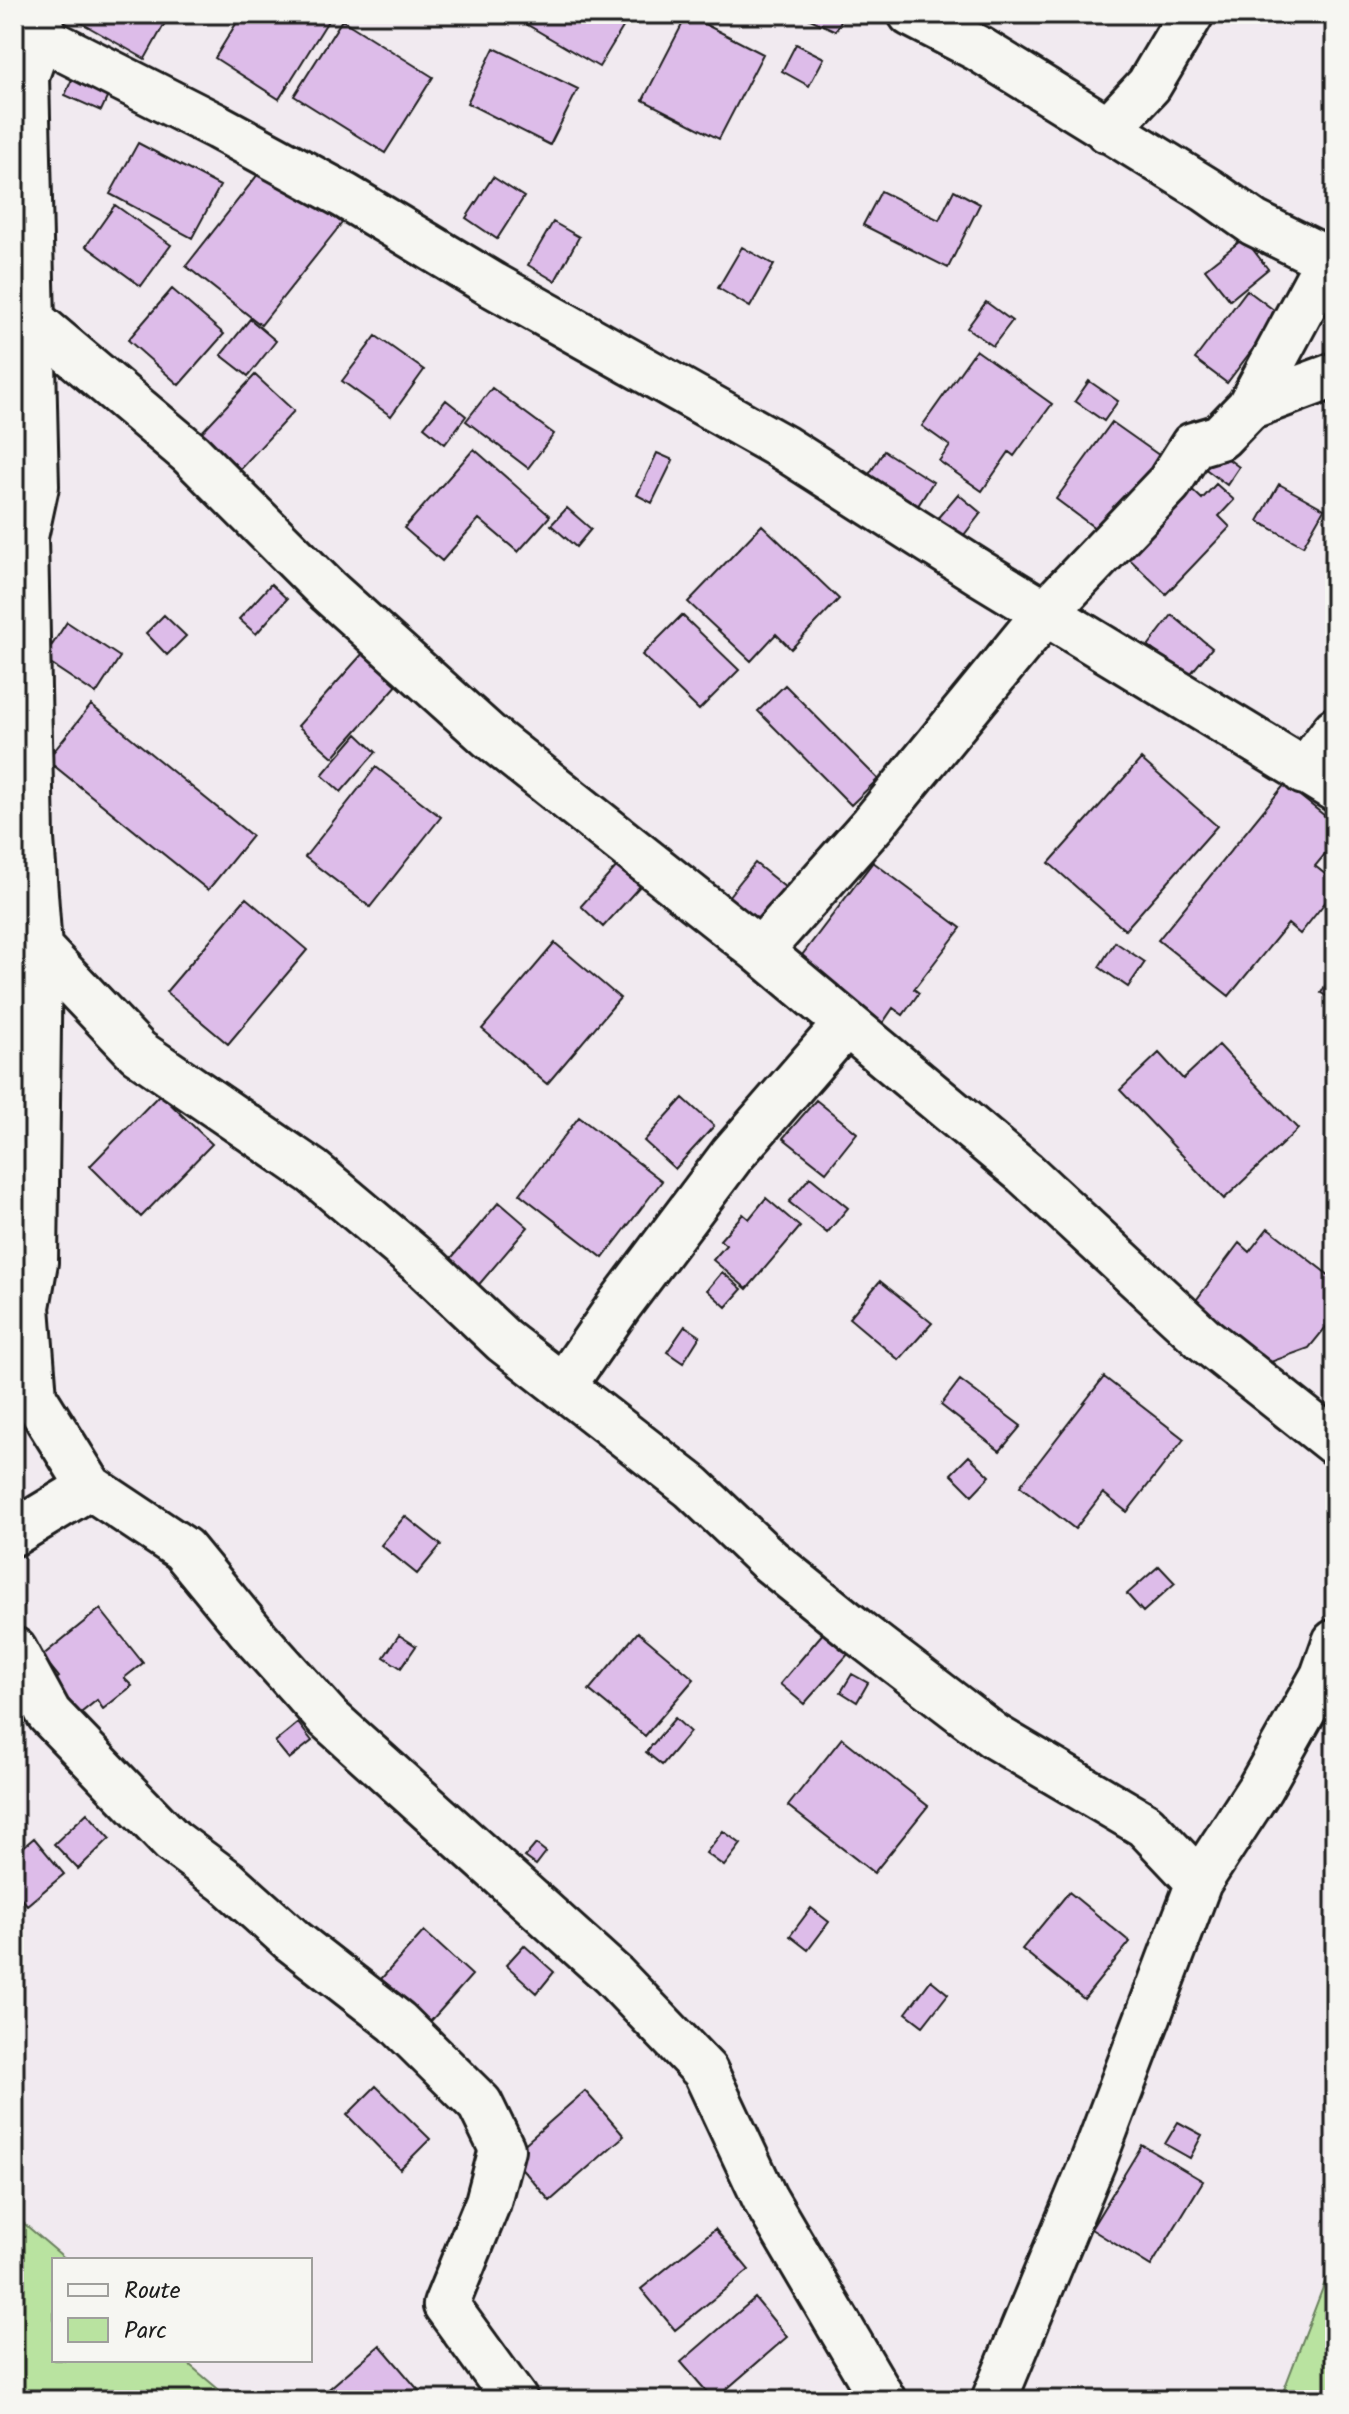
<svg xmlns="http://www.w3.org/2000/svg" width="1349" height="2414" font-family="Kalam,sans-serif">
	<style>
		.green { fill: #b9e3a0; stroke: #6a805e; stroke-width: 2 }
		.building { fill: #ddbce9; stroke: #1c1c1c; stroke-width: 2 }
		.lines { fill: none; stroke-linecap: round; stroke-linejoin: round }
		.minor-casing { stroke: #1c1c1c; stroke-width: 50 }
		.minor { stroke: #f6f6f2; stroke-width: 44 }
	</style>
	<rect width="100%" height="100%" fill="#f1eaf0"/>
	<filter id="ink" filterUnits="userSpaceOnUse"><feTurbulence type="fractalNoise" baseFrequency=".0125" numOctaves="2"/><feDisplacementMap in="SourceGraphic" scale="16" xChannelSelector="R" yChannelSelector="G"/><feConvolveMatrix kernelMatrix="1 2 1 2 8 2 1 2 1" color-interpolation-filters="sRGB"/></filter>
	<g filter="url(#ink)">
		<path class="green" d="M 14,2215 L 67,2260 L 54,2260 L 54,2360 L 184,2360 L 231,2400 L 14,2400 Z
			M 1335,2256 L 1335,2400 L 1280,2400 Z"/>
		<path class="building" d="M 82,14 L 170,14 L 145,59 L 78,21 Z
			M 242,14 L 327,14 L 331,16 L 279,99 L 215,58 Z
			M 518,14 L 631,14 L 599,67 L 516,18 Z
			M 813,14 L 844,14 L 836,31 L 810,19 Z
			M 687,15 L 763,54 L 719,139 L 643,100 Z
			M 342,20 L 433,77 L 385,153 L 294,96 Z
			M 796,44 L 824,58 L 809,86 L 782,71 Z
			M 494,48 L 578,89 L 550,145 L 467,103 Z
			M 76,70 L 113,85 L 101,111 L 65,95 Z
			M 138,143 L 220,186 L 192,238 L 110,194 Z
			M 266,164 L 342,223 L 261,325 L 186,266 Z
			M 493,177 L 524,197 L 497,239 L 466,218 Z
			M 954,190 L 980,204 L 948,268 L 863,225 L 881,191 L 939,220 Z
			M 115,205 L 171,245 L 141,286 L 86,246 Z
			M 553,222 L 579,237 L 555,281 L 528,265 Z
			M 1244,238 L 1268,269 L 1230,300 L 1205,269 Z
			M 742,247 L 774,265 L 750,307 L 718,288 Z
			M 172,289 L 224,334 L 179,385 L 128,340 Z
			M 1247,290 L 1279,314 L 1227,383 L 1195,359 Z
			M 986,302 L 1012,321 L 993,346 L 967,328 Z
			M 250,319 L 276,341 L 248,376 L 221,355 Z
			M 376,336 L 424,370 L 391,416 L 342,381 Z
			M 976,350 L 1052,404 L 1014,456 L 1009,452 L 982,491 L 939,461 L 950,446 L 922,426 Z
			M 255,375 L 294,411 L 240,469 L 201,433 Z
			M 1089,381 L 1118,401 L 1104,421 L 1075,401 Z
			M 492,388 L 554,434 L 528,468 L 466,421 Z
			M 446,400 L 466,416 L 445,444 L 424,427 Z
			M 1112,422 L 1163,458 L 1107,537 L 1056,499 Z
			M 1212,447 L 1239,467 L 1227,485 L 1199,464 Z
			M 474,449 L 550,516 L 518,552 L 479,519 L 442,561 L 404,528 Z
			M 884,451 L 933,482 L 912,515 L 863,484 Z
			M 657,453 L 673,460 L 652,503 L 637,495 Z
			M 1184,482 L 1202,499 L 1216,484 L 1234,500 L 1219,516 L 1230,527 L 1166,594 L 1119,549 Z
			M 1279,484 L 1324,509 L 1303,546 L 1258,521 Z
			M 958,494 L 981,513 L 960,540 L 936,520 Z
			M 567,508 L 591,529 L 576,547 L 551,525 Z
			M 762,525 L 839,599 L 791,649 L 776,634 L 751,661 L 688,602 Z
			M 271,584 L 287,599 L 256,634 L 239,619 Z
			M 164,615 L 186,636 L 167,655 L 146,633 Z
			M 682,615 L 739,670 L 699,710 L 642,655 Z
			M 1172,615 L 1212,648 L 1187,678 L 1148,646 Z
			M 67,622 L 120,657 L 96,694 L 43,659 Z
			M 364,652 L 399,683 L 333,757 L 298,726 Z
			M 785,685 L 878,779 L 851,805 L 758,711 Z
			M 91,705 L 252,836 L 208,890 L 47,760 Z
			M 357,734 L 376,752 L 341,792 L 322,775 Z
			M 1141,759 L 1217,826 L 1125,930 L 1049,863 Z
			M 376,767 L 441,817 L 370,907 L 305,857 Z
			M 1285,784 L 1335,824 L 1335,852 L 1330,848 L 1315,866 L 1335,882 L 1335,890 L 1300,934 L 1288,924 L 1229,996 L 1158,940 Z
			M 873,862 L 961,928 L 914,989 L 919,993 L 903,1015 L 893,1008 L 880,1027 L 796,963 Z
			M 755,863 L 786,888 L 756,925 L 725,901 Z
			M 618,865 L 641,885 L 603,927 L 581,906 Z
			M 246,898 L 307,950 L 228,1044 L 166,992 Z
			M 1115,942 L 1145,962 L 1128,987 L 1099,967 Z
			M 555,943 L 620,998 L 547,1084 L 482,1029 Z
			M 1335,970 L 1335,1001 L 1321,993 Z
			M 1219,1045 L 1298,1129 L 1224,1199 L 1120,1090 L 1159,1053 L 1183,1079 Z
			M 160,1094 L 212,1144 L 141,1217 L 90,1166 Z
			M 683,1098 L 714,1126 L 675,1169 L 644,1141 Z
			M 816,1100 L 857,1133 L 826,1172 L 783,1138 Z
			M 579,1117 L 662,1181 L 603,1258 L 520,1194 Z
			M 810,1177 L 848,1208 L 827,1233 L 789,1202 Z
			M 766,1198 L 800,1227 L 747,1289 L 713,1260 L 726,1245 L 720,1240 L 743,1214 L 749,1219 Z
			M 499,1202 L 528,1227 L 476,1288 L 447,1263 Z
			M 1268,1228 L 1335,1280 L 1335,1316 L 1309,1348 L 1257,1367 L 1185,1315 L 1239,1243 L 1249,1252 Z
			M 722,1272 L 742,1289 L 726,1307 L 707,1290 Z
			M 880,1281 L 932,1323 L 899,1360 L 849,1318 Z
			M 685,1326 L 700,1336 L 683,1363 L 667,1352 Z
			M 1104,1377 L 1184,1439 L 1127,1512 L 1103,1493 L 1075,1529 L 1020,1486 Z
			M 960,1380 L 1021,1426 L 1000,1451 L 941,1405 Z
			M 969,1456 L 990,1476 L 972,1495 L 951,1474 Z
			M 405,1516 L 441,1545 L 417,1574 L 381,1545 Z
			M 1159,1566 L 1175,1583 L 1143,1612 L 1127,1594 Z
			M 100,1609 L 143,1663 L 124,1678 L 132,1686 L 103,1709 L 97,1700 L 72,1720 L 46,1687 L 59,1677 L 42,1656 Z
			M 638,1632 L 694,1679 L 645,1736 L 589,1690 Z
			M 824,1632 L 849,1653 L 804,1704 L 780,1684 Z
			M 399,1635 L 416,1646 L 401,1668 L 384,1657 Z
			M 852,1674 L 868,1683 L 857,1702 L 841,1692 Z
			M 675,1718 L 690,1732 L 662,1765 L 646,1752 Z
			M 298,1723 L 312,1741 L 289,1759 L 275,1742 Z
			M 842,1738 L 928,1806 L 874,1873 L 788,1806 Z
			M 87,1813 L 110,1838 L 78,1869 L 54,1844 Z
			M 723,1831 L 741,1844 L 724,1866 L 706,1853 Z
			M 34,1838 L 64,1874 L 27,1905 L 14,1889 L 14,1855 Z
			M 536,1844 L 546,1852 L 536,1865 L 525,1857 Z
			M 1069,1892 L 1130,1942 L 1084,1999 L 1022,1949 Z
			M 811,1908 L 829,1922 L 808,1950 L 790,1936 Z
			M 424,1931 L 472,1975 L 430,2022 L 381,1979 Z
			M 524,1945 L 554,1972 L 537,1993 L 506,1965 Z
			M 931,1980 L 948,1994 L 923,2026 L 906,2013 Z
			M 376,2086 L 430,2139 L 400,2169 L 347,2115 Z
			M 585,2091 L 624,2136 L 550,2201 L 511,2156 Z
			M 1178,2122 L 1202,2135 L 1190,2158 L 1165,2144 Z
			M 1142,2145 L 1203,2181 L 1151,2266 L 1091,2229 Z
			M 715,2229 L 749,2270 L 675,2330 L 641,2289 Z
			M 755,2298 L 787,2337 L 714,2400 L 681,2362 Z
			M 380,2345 L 427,2400 L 326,2400 L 322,2395 Z"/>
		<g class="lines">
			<g class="minor-casing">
				<path id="minor" d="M 911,14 L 979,49 L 1207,190 L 1254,223 L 1335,263
					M 40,37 L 218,127 L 345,196 L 493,285 L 784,448 L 980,573 L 1335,789
					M 1107,130 L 1149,85 L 1191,14
					M 32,320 L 191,454 L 327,590 L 489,736 L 760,951 L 1025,1173 L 1204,1339 L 1335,1443
					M 1249,407 L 1328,260
					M 1304,772 L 1335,730
					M 39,948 L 138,1052 L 313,1172 L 427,1268 L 504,1341 L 692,1487 L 769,1560 L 858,1632 L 994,1736 L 1145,1825 L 1199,1882
					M 760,951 L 873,824 L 1046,612 L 1169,483 L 1193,445 L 1220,437 L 1249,407 L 1335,375
					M 14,1377 L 34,1397 L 90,1487 L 183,1549 L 257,1639 L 328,1718 L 613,1975 L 705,2071 L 765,2199 L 883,2400
					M 563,1386 L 620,1304 L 732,1155 L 845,1025
					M 34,1397 L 27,1307 L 35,1262 L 39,948 L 31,839 L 25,537 L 36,486 L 26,76 L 40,37 L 42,14
					M 14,1533 L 90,1487
					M 14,1650 L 49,1714 L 172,1841 L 227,1882 L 293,1941 L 397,2022 L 480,2104 L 502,2149 L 488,2202 L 446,2305 L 515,2400
					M 994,2400 L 1094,2159 L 1199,1882 L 1260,1788 L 1323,1676 L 1335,1642"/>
			</g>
			<use href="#minor" class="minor"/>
		</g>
	</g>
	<rect width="1349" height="2414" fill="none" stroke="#f6f6f2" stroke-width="48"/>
	<rect x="24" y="24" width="1301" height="2366" fill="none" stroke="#1c1c1c" stroke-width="3" filter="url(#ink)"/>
	<rect x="52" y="2258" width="260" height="104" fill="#f6f6f2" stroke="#9f9f9c" stroke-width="2"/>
	<rect x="68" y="2284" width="40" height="12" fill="#f6f6f2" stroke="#9f9f9c" stroke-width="2"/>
	<text x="124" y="2298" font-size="24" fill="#1c1c1c">Route</text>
	<rect x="68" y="2318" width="40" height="24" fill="#b9e3a0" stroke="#9f9f9c" stroke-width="2"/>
	<text x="124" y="2338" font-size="24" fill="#1c1c1c">Parc</text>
</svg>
